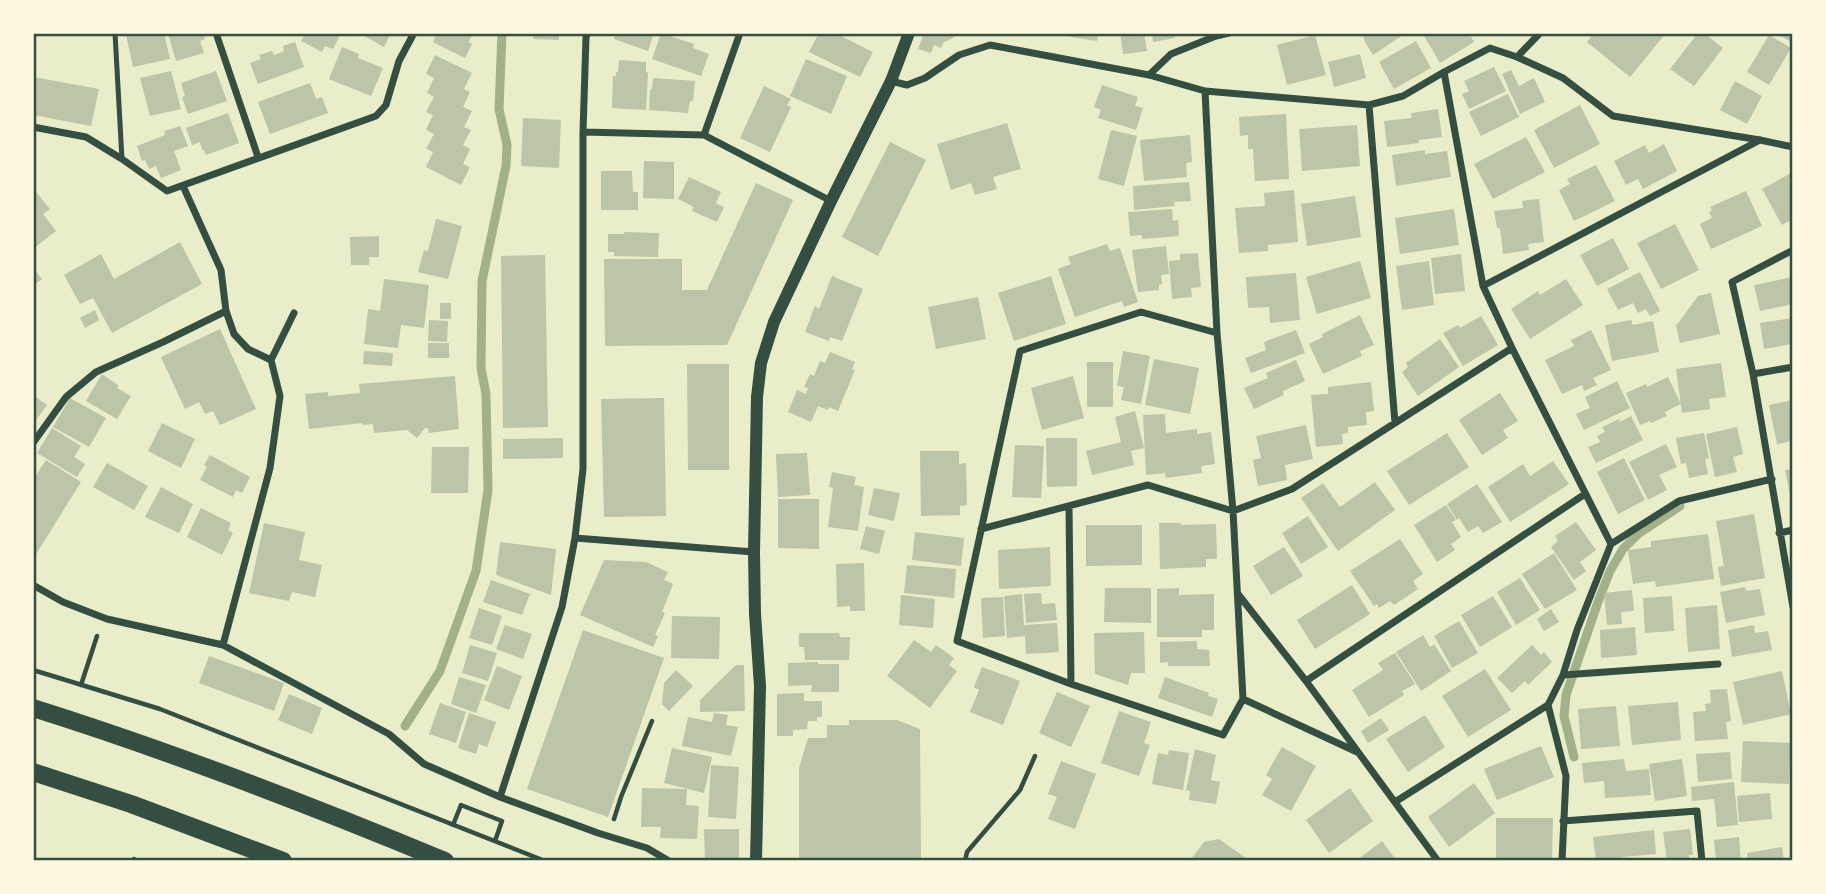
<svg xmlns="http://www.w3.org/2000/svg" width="1826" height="894" font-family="'Titillium Web',sans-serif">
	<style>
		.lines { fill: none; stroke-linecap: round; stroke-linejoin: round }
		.stream { stroke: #a3b18a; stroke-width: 9 }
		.building { fill: #bcc5a7 }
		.path { stroke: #344e41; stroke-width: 4.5 }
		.service { stroke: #344e41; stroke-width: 5 }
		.minor { stroke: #344e41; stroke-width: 7 }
		.tertiary { stroke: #344e41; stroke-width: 12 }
		.primary { stroke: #344e41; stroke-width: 18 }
		.neatline { fill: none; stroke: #344e41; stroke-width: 2.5 }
	</style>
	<rect width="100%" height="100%" fill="#e9edc9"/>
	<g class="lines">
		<path class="stream" d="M 405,726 L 440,671 L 476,571 L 488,490 L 486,394 L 481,368 L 482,281 L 506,166 L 507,145 L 499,109 L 502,33
			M 1574,757 L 1564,716 L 1566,695 L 1598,602 L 1610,571 L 1623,549 L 1638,534 L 1680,506"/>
	</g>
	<path class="building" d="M 131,33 L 164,33 L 170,59 L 133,67 L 126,35 Z
		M 203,33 L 205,39 L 200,41 L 204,53 L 176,61 L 168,34 Z
		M 306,33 L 341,33 L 333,49 L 325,46 L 322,52 L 301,41 Z
		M 359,33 L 391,33 L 384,47 Z
		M 437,33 L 473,33 L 469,42 L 472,44 L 465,58 L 433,42 Z
		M 533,33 L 559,33 L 559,40 L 533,39 Z
		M 616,33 L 654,33 L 648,51 L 614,39 Z
		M 661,33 L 694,44 L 693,48 L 709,54 L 701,76 L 652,59 Z
		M 819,33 L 835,33 L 873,52 L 860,77 L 809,52 Z
		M 924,33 L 955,33 L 953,38 L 944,42 L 941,48 L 934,45 L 931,53 L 918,49 Z
		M 1059,33 L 1098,33 L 1097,41 L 1059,35 Z
		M 1120,33 L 1144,33 L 1147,51 L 1123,54 Z
		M 1152,33 L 1175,33 L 1175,38 L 1153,42 Z
		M 1362,33 L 1406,33 L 1373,55 L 1365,42 Z
		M 1425,33 L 1469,33 L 1474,42 L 1440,63 L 1423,34 Z
		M 1594,33 L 1666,33 L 1630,77 L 1587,42 Z
		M 1698,33 L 1704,33 L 1723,48 L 1694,86 L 1670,69 Z
		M 1780,33 L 1793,33 L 1793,43 L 1779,35 Z
		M 1315,35 L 1326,75 L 1287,85 L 1277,45 Z
		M 1769,35 L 1791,48 L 1769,85 L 1747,72 Z
		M 1416,41 L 1431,68 L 1394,89 L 1379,62 Z
		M 295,42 L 304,67 L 258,84 L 250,63 L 261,59 L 259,55 L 272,51 L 274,55 L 284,51 L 283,46 Z
		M 342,47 L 359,54 L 358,58 L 383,68 L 371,96 L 329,79 Z
		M 1360,54 L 1366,78 L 1334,87 L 1328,62 Z
		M 435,55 L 472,73 L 464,89 L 470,92 L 463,107 L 472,111 L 464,127 L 471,130 L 463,145 L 470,149 L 463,164 L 470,167 L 461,185 L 426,167 L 433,152 L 426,149 L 434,134 L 426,130 L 433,115 L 426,112 L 434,97 L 427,93 L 434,78 L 426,74 Z
		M 806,59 L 847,76 L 831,114 L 790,96 Z
		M 619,60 L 646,62 L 646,72 L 648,73 L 646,110 L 612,108 L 613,76 L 616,76 L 616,72 L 618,72 Z
		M 1494,67 L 1506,91 L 1469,109 L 1462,94 L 1469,91 L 1464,81 Z
		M 1511,70 L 1519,86 L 1534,78 L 1545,102 L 1520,114 L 1502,74 Z
		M 171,71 L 181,109 L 150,116 L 140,78 Z
		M 216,71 L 227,101 L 188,114 L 182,97 L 185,96 L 181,83 Z
		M 33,77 L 99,89 L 91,126 L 33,115 Z
		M 653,78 L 695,81 L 693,101 L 690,101 L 688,113 L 649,110 L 650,89 L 652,90 Z
		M 1735,81 L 1762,96 L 1747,124 L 1720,110 Z
		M 310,83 L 316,99 L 322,97 L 328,113 L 270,134 L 258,102 Z
		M 1102,85 L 1138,97 L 1135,106 L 1143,108 L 1136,130 L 1098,118 L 1101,110 L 1094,107 Z
		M 764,86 L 791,99 L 787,105 L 791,107 L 770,152 L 740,138 Z
		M 1508,94 L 1519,117 L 1481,136 L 1469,112 Z
		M 1580,105 L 1600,144 L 1554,168 L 1534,130 Z
		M 1438,109 L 1442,137 L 1419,140 L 1419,143 L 1387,147 L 1384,121 L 1412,118 L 1411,113 Z
		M 228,113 L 239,143 L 206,155 L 204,150 L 202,150 L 200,142 L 192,145 L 186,128 Z
		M 1286,114 L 1289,179 L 1255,181 L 1253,149 L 1248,149 L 1248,135 L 1240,136 L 1239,117 Z
		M 523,118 L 561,120 L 559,168 L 521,166 Z
		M 1007,123 L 1021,169 L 993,177 L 997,189 L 975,195 L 971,183 L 951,190 L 937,144 Z
		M 1357,125 L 1360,166 L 1302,171 L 1299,129 Z
		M 180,126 L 188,146 L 174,151 L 181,170 L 161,178 L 156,166 L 149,169 L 145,160 L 142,161 L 137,146 L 165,135 L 164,131 Z
		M 1111,130 L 1137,136 L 1124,186 L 1098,179 Z
		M 1190,135 L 1192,162 L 1186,163 L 1187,177 L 1144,181 L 1140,140 Z
		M 1526,137 L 1545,172 L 1493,199 L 1474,164 Z
		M 890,142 L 926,160 L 878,256 L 842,237 Z
		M 1664,144 L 1677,171 L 1643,189 L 1638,179 L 1626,185 L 1614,161 L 1645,145 L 1649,153 Z
		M 1425,150 L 1425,154 L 1447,151 L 1451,177 L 1396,186 L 1392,155 Z
		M 644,161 L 674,162 L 674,199 L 643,198 Z
		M 1596,165 L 1615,201 L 1574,221 L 1559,190 L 1570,184 L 1567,179 Z
		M 601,171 L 632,171 L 633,192 L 638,192 L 638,210 L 601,210 Z
		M 1793,172 L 1793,219 L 1782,225 L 1762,189 Z
		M 689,177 L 721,192 L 716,203 L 724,207 L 717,222 L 692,211 L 694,207 L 678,199 Z
		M 1189,182 L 1191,201 L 1174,202 L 1175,206 L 1134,210 L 1133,186 Z
		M 756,183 L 793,200 L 727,345 L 605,346 L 604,259 L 682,259 L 682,290 L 707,290 Z
		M 1294,190 L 1298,242 L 1268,245 L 1268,251 L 1239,253 L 1235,208 L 1265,206 L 1264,193 Z
		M 1746,191 L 1762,226 L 1711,249 L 1700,224 L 1712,218 L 1709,212 L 1712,211 L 1710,207 Z
		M 36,192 L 50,209 L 43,214 L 56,231 L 33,249 L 33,194 Z
		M 1355,196 L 1361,237 L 1307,246 L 1301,204 Z
		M 1539,199 L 1544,242 L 1528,244 L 1529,250 L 1503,254 L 1500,228 L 1497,228 L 1494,211 L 1523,208 L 1522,201 Z
		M 1172,209 L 1173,221 L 1178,220 L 1179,236 L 1142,239 L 1142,235 L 1130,236 L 1128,212 Z
		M 1454,209 L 1459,245 L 1400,254 L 1395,218 Z
		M 436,219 L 462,226 L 448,279 L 418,272 L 424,250 L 428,251 Z
		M 1675,224 L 1699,270 L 1661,289 L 1637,243 Z
		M 624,232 L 659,233 L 658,257 L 614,256 L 614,252 L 608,252 L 608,234 L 624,234 Z
		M 379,236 L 379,257 L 369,257 L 369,265 L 351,265 L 350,237 Z
		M 1613,238 L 1629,269 L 1597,286 L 1580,255 Z
		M 180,242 L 202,284 L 112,333 L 93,298 L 80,304 L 64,275 L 101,254 L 114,279 Z
		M 1107,244 L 1110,251 L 1120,248 L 1138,302 L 1124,307 L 1122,301 L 1075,317 L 1058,269 L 1071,264 L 1068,257 Z
		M 1166,246 L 1169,274 L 1161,275 L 1162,284 L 1159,285 L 1159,290 L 1138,292 L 1132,250 Z
		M 1198,253 L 1201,287 L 1191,288 L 1192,297 L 1172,299 L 1169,261 L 1180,260 L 1180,254 Z
		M 1461,254 L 1465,291 L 1435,294 L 1431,258 Z
		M 545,255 L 548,427 L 503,428 L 501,256 Z
		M 1360,261 L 1371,298 L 1317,314 L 1306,277 Z
		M 1429,261 L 1434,305 L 1402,310 L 1396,266 Z
		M 33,268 L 42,279 L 33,286 Z
		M 1640,272 L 1660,311 L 1650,316 L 1646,309 L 1638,313 L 1633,303 L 1618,310 L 1607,289 Z
		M 1296,273 L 1300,320 L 1270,323 L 1269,307 L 1248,308 L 1246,277 Z
		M 832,276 L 863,289 L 842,341 L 830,337 L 829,341 L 805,332 L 815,306 L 819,309 Z
		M 1051,276 L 1066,324 L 1014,341 L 998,293 Z
		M 1793,277 L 1793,304 L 1760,311 L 1754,285 Z
		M 384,279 L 429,285 L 424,328 L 401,325 L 398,348 L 364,344 L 368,309 L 380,311 Z
		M 1566,279 L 1583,305 L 1530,339 L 1511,309 L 1538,291 L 1540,295 Z
		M 1711,293 L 1720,334 L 1680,343 L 1676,326 L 1698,296 Z
		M 978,297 L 986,339 L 936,349 L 928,307 Z
		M 440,303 L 451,303 L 451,319 L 440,319 Z
		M 95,310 L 99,320 L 85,328 L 80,318 Z
		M 1360,315 L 1374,345 L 1360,351 L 1362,356 L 1323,374 L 1309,344 L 1323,337 L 1322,334 Z
		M 1481,316 L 1498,345 L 1463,366 L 1443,333 L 1458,325 L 1460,328 Z
		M 1793,318 L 1793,344 L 1764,349 L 1760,323 Z
		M 429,320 L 448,321 L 447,342 L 428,341 Z
		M 1631,320 L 1633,325 L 1653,321 L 1659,352 L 1612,361 L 1605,325 Z
		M 220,329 L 256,409 L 220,425 L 213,411 L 205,414 L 199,402 L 185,409 L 161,357 Z
		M 1296,330 L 1305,353 L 1251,373 L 1245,358 L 1266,350 L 1264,342 Z
		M 1591,330 L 1611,370 L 1593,378 L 1597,385 L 1584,391 L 1582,385 L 1562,394 L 1545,360 L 1574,346 L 1571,340 Z
		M 1440,339 L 1459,367 L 1418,396 L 1402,372 L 1408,367 L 1406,363 Z
		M 428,343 L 449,343 L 449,358 L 428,358 Z
		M 364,351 L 393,353 L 392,366 L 363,364 Z
		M 1123,351 L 1150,356 L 1141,404 L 1121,400 L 1124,387 L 1117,386 Z
		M 830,352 L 855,362 L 852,369 L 855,370 L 838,411 L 829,407 L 828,410 L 818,406 L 811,422 L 788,412 L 797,390 L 806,394 L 808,388 L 804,387 L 810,374 L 814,376 L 820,361 L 825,363 Z
		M 1154,359 L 1199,368 L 1190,414 L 1145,405 Z
		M 1296,360 L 1305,381 L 1283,391 L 1284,395 L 1254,409 L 1244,388 L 1268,378 L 1266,373 Z
		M 1087,362 L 1113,362 L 1113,407 L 1087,407 Z
		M 1721,363 L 1726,397 L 1709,399 L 1710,409 L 1682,413 L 1676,369 Z
		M 687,364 L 729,364 L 729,470 L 688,470 Z
		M 102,374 L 118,385 L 117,388 L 131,396 L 117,419 L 86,401 Z
		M 455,376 L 459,429 L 429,433 L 428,428 L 425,428 L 417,438 L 407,430 L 374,433 L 373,424 L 363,425 L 362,423 L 309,429 L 305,394 L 328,392 L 328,396 L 360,393 L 359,384 Z
		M 1073,376 L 1084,418 L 1042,430 L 1031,388 Z
		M 1668,377 L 1681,404 L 1665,412 L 1667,416 L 1651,423 L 1650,421 L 1640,425 L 1626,393 L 1646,384 L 1647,387 Z
		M 1617,381 L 1630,408 L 1584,430 L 1576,414 L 1590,408 L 1585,397 Z
		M 1371,382 L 1374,411 L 1366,412 L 1367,425 L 1348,427 L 1348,433 L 1342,434 L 1343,444 L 1316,447 L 1311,395 L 1328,394 L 1328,387 Z
		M 1500,393 L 1518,421 L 1503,430 L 1508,438 L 1482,455 L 1459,420 Z
		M 33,395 L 47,405 L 33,424 Z
		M 70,398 L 106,418 L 89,447 L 53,427 Z
		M 664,398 L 666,516 L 604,517 L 601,399 Z
		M 1793,400 L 1793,441 L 1777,444 L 1769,405 Z
		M 1135,411 L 1144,448 L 1131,451 L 1134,465 L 1092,475 L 1086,451 L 1121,442 L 1115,417 Z
		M 1165,414 L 1166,433 L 1197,429 L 1197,434 L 1211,432 L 1215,464 L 1201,466 L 1202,473 L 1166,478 L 1165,473 L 1146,475 L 1143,415 Z
		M 1631,416 L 1643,440 L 1596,463 L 1588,447 L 1600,442 L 1597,436 L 1605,432 L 1602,427 L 1619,419 L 1620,422 Z
		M 162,423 L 195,439 L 181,468 L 148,451 Z
		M 1306,425 L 1313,459 L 1285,465 L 1287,480 L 1258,486 L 1253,460 L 1261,458 L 1256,436 Z
		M 1737,427 L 1743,454 L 1733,457 L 1737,472 L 1715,477 L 1706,434 Z
		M 52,428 L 81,446 L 74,457 L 85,464 L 77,477 L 37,453 Z
		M 1447,433 L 1469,467 L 1409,505 L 1387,471 Z
		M 1704,433 L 1709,458 L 1705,459 L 1708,474 L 1689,478 L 1686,463 L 1681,464 L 1676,438 Z
		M 563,438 L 563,458 L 503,459 L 503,439 Z
		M 1046,438 L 1077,438 L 1077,486 L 1047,487 Z
		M 1666,444 L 1677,467 L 1659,475 L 1667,490 L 1648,500 L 1629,462 Z
		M 1015,445 L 1044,446 L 1041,498 L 1012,497 Z
		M 432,447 L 469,447 L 468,493 L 431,493 Z
		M 920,451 L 959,451 L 959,464 L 966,463 L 967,505 L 960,506 L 960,515 L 921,516 Z
		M 807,453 L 810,495 L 778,497 L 776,454 Z
		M 210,455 L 250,477 L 242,493 L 236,490 L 233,497 L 200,480 L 207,467 L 204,465 Z
		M 1624,458 L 1645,500 L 1618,514 L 1597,472 Z
		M 46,460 L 81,482 L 33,559 L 33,480 Z
		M 1553,461 L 1569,484 L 1510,522 L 1488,487 L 1523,464 L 1530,476 Z
		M 107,463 L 148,486 L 134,510 L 93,487 Z
		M 1793,469 L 1793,505 L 1792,505 L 1785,470 Z
		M 832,472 L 856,477 L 854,485 L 864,487 L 858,531 L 828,527 L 833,488 L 829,487 Z
		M 1375,482 L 1395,510 L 1338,551 L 1301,498 L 1323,483 L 1340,507 Z
		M 1477,484 L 1502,522 L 1483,533 L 1478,526 L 1468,532 L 1459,518 L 1457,520 L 1447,504 Z
		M 161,487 L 193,504 L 179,533 L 145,517 Z
		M 874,488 L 900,493 L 894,521 L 868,515 Z
		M 778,499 L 819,499 L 819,549 L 778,548 Z
		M 1446,505 L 1456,520 L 1452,522 L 1461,537 L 1451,544 L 1455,550 L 1437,562 L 1414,525 Z
		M 201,508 L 231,523 L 228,530 L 233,533 L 222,555 L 187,537 Z
		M 1754,514 L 1765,578 L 1721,586 L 1718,567 L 1724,566 L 1716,521 Z
		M 1308,516 L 1328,547 L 1301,564 L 1282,533 Z
		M 1576,522 L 1596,550 L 1580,562 L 1586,571 L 1574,580 L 1551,547 L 1558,541 L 1555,536 Z
		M 264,523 L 305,532 L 299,560 L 322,565 L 315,597 L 292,592 L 289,601 L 249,593 Z
		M 1159,523 L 1181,523 L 1181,525 L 1216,524 L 1217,559 L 1206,559 L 1206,567 L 1160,569 Z
		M 1086,525 L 1142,525 L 1142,565 L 1086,566 Z
		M 866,526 L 885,531 L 879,554 L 860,549 Z
		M 915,532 L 964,538 L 961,566 L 912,560 Z
		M 1708,534 L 1714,579 L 1656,587 L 1655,581 L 1633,584 L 1628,550 L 1651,547 L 1651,541 Z
		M 1400,539 L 1423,574 L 1413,581 L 1418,589 L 1394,605 L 1390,601 L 1379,608 L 1377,604 L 1374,606 L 1350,571 Z
		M 500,542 L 556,549 L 551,595 L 496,575 Z
		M 1050,547 L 1051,586 L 999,589 L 998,550 Z
		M 1284,547 L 1303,576 L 1271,595 L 1253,566 Z
		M 1554,553 L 1577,590 L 1545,609 L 1522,574 Z
		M 604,560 L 646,562 L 668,572 L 664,580 L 673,584 L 662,612 L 665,613 L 655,635 L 658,636 L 653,647 L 580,615 Z
		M 864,563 L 865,611 L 850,611 L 850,606 L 837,607 L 836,564 Z
		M 907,565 L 956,569 L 954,598 L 904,593 Z
		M 1520,578 L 1540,610 L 1516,625 L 1497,592 Z
		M 491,580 L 530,594 L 522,615 L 483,602 Z
		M 1352,585 L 1370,614 L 1315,649 L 1297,620 Z
		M 1745,587 L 1746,591 L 1760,589 L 1765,615 L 1726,623 L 1720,592 Z
		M 1105,588 L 1151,588 L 1151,623 L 1104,622 Z
		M 1179,588 L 1179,595 L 1214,594 L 1214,630 L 1202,630 L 1202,637 L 1157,637 L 1157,589 Z
		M 1632,590 L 1634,611 L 1621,612 L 1622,624 L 1607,625 L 1604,593 Z
		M 1041,593 L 1042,604 L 1055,603 L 1057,620 L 1026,623 L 1024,594 Z
		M 1022,594 L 1024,625 L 1057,623 L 1059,652 L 1026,654 L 1025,636 L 1007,638 L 1004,596 Z
		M 901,595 L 935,599 L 933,628 L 899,625 Z
		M 1493,596 L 1512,627 L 1480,647 L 1461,615 Z
		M 1672,596 L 1674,631 L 1645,633 L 1643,598 Z
		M 1003,597 L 1005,636 L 983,638 L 981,598 Z
		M 1717,605 L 1720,649 L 1688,652 L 1685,608 Z
		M 479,608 L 502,616 L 492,645 L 469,638 Z
		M 1551,609 L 1559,622 L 1544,631 L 1537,619 Z
		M 672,616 L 720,617 L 719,659 L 671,658 Z
		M 1459,621 L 1478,653 L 1452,668 L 1434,636 Z
		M 505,625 L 532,634 L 523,659 L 496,649 Z
		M 1754,625 L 1755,633 L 1768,631 L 1772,650 L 1732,657 L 1728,630 Z
		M 1635,627 L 1637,655 L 1601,658 L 1600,630 Z
		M 583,630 L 664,658 L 608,817 L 527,789 Z
		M 1144,632 L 1145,673 L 1131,673 L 1128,685 L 1095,674 L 1094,633 Z
		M 799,633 L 839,633 L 840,637 L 850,637 L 849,660 L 805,660 L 804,647 L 799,647 Z
		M 1423,635 L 1430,647 L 1434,644 L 1451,671 L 1421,691 L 1396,652 Z
		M 914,640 L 931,652 L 936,645 L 954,658 L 949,665 L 957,671 L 930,708 L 887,676 Z
		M 1197,641 L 1197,649 L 1209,650 L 1210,666 L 1168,666 L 1168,662 L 1160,663 L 1160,642 Z
		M 470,645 L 497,653 L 488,681 L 462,673 Z
		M 1532,645 L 1541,655 L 1544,652 L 1552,662 L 1528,685 L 1525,681 L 1512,693 L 1497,678 Z
		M 1395,653 L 1415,684 L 1402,691 L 1404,695 L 1369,717 L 1352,690 L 1383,670 L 1378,663 Z
		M 209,656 L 284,683 L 274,711 L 199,683 Z
		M 818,662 L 818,664 L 839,664 L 839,692 L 811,692 L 812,685 L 788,686 L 788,663 Z
		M 736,665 L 744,665 L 745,711 L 700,712 L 700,700 Z
		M 497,666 L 522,676 L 509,710 L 484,700 Z
		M 982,667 L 1020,681 L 1003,725 L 970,712 L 979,690 L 974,687 Z
		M 1485,669 L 1511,710 L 1468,737 L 1442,696 Z
		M 676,670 L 693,686 L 669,711 L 662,704 L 664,683 Z
		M 1782,671 L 1791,714 L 1743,725 L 1733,682 Z
		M 459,677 L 486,685 L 476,713 L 451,704 Z
		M 1165,677 L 1209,693 L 1208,696 L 1218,699 L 1212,717 L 1158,698 Z
		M 1727,689 L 1731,721 L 1726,722 L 1728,739 L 1695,741 L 1693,712 L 1706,711 L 1705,704 L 1711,703 L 1710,690 Z
		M 1057,692 L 1090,706 L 1071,747 L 1039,733 Z
		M 804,693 L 804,701 L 822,701 L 822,717 L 817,717 L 817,721 L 808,721 L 807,729 L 793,730 L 793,736 L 777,736 L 777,694 Z
		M 289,694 L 322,708 L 312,734 L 278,720 Z
		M 1678,702 L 1681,740 L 1632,745 L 1628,706 Z
		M 440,703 L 466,712 L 456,743 L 429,734 Z
		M 1616,706 L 1620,746 L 1581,749 L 1578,709 Z
		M 1119,711 L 1151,722 L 1144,743 L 1150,745 L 1139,776 L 1101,763 Z
		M 469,713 L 496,722 L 487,747 L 479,744 L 476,754 L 458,748 Z
		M 714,713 L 728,715 L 726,725 L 738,727 L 731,756 L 682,746 L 688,717 L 712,722 Z
		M 1425,715 L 1445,747 L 1408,772 L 1386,739 Z
		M 1381,718 L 1389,730 L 1368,743 L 1361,731 Z
		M 849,720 L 897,720 L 920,729 L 921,861 L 799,861 L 799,768 L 808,738 L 827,738 L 827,725 L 849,725 Z
		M 1743,741 L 1791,743 L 1789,784 L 1741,782 Z
		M 1541,746 L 1554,777 L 1497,800 L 1484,769 Z
		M 1282,747 L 1316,766 L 1291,811 L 1262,795 L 1272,779 L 1266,775 Z
		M 672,748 L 712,757 L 704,793 L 664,783 Z
		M 1195,749 L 1216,755 L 1211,780 L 1220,782 L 1216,804 L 1189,800 L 1190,791 L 1186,790 Z
		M 1169,750 L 1189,753 L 1183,790 L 1152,784 L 1158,753 L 1168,755 Z
		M 1730,752 L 1732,779 L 1698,782 L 1696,754 Z
		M 1624,759 L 1626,771 L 1649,769 L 1651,795 L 1605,798 L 1604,781 L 1584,783 L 1582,763 Z
		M 1682,759 L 1687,796 L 1655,801 L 1649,764 Z
		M 1061,761 L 1096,774 L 1075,829 L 1048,819 L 1057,797 L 1048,794 Z
		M 711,765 L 739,767 L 736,819 L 708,817 Z
		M 1734,782 L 1738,825 L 1717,827 L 1714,799 L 1692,801 L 1691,787 Z
		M 1474,783 L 1495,813 L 1449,847 L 1428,817 Z
		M 642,788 L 687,789 L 686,805 L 699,806 L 697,839 L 660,838 L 661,827 L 641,827 Z
		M 1350,788 L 1373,821 L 1329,853 L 1306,820 Z
		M 1770,793 L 1772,819 L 1739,822 L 1737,796 Z
		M 1496,818 L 1553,818 L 1552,860 L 1496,860 Z
		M 704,829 L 739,829 L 739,861 L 705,861 Z
		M 1690,829 L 1693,855 L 1689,855 L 1689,861 L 1667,861 L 1663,832 Z
		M 1654,830 L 1656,854 L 1622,857 L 1622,860 L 1596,861 L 1593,837 Z
		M 1739,837 L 1741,861 L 1716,861 L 1714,840 Z
		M 1219,839 L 1250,861 L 1197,861 L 1192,858 L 1204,842 Z
		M 1382,841 L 1397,861 L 1356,861 Z
		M 1782,847 L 1784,861 L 1748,861 L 1747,853 Z"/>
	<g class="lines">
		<path class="path" d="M 33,670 L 160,709 L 545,861
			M 81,685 L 97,636
			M 614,819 L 621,797 L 652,721
			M 453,825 L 461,805 L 466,807 L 502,821 L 495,841
			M 133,861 L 134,859
			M 965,861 L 967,852 L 1020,790 L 1035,756"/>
		<path class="service" d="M 115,33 L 122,159"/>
		<path class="minor" d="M 216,33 L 258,157
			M 1517,57 L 1540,33
			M 1444,72 L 1483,286 L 1512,348 L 1611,544
			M 1149,75 L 1171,54 L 1216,36 L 1229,33
			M 891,81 L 907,85 L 925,78 L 959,55 L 990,45 L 1149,75 L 1205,91 L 1369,105 L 1403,96 L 1444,72 L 1490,48 L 1517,57 L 1563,78 L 1613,116 L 1760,140 L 1793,147
			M 1205,91 L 1217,333 L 1233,511 L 1243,699 L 1223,735 L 1071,684 L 957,641 L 1020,351 L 1141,312 L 1217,333
			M 1369,105 L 1395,423
			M 33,127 L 86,137 L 122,159 L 167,191 L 376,116 L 386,105 L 399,61 L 414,33
			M 583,132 L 704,135 L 831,201
			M 704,135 L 740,33
			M 183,186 L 221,270 L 226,311 L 234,334 L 248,349 L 271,360
			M 1793,250 L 1732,282 L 1753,374 L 1793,607
			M 1483,286 L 1760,140
			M 1753,374 L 1793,367
			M 33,443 L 66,397 L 96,372 L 163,342 L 226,311
			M 1069,506 L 1071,684
			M 981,529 L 1148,485 L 1233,511 L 1292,489 L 1512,348
			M 1779,533 L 1793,530
			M 575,538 L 754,552
			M 33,585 L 63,602 L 107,619 L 223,645 L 389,734 L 424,764 L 500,797 L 598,833 L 647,848 L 669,861
			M 1238,594 L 1306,681 L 1438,861
			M 223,645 L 270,468 L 280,396 L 271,360 L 294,313
			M 1563,675 L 1718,664
			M 1306,681 L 1585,494
			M 1243,699 L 1357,752
			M 500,797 L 562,607 L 575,538 L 583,469 L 583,132 L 586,37 L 588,33
			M 1395,802 L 1548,705
			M 1563,821 L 1697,811 L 1702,861
			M 1562,861 L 1566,776 L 1548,705 L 1563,675 L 1577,630 L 1611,544 L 1679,501 L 1772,479"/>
		<path class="tertiary" d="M 756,861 L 760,686 L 755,614 L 754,552 L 757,397 L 761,363 L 774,322 L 831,201 L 891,81 L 909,33"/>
		<path class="primary" d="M 33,708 C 173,752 310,805 445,861
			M 33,772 L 131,804 L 283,861"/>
	</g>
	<rect width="1826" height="894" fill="none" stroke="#fefae0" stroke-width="70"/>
	<rect x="35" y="35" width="1756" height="824" class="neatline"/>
</svg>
